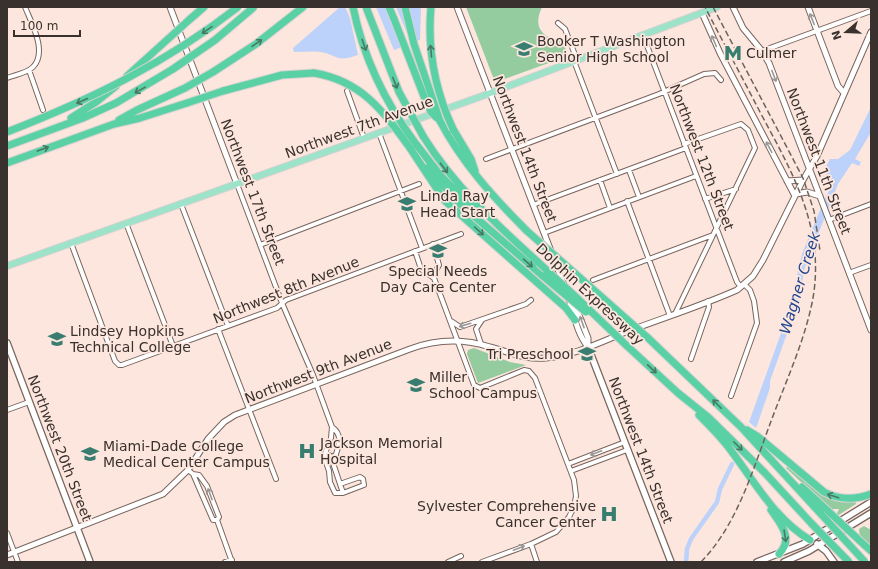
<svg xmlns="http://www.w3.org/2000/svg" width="878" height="569" font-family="'DejaVu Sans',sans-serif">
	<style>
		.green { fill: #94cc9f }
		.water { fill: #bcd2fa }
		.pier { fill: #fce6dd }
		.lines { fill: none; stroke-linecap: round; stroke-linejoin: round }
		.canal { stroke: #bcd2fa; stroke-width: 4.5 }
		.minor-casing { stroke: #78655d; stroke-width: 6 }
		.tertiary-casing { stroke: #78655d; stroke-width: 7 }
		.secondary-casing { stroke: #78655d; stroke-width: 8 }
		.primary-casing { stroke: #d3d2d1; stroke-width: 8 }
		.motorway-casing { stroke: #d3d2d1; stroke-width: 9 }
		.minor { stroke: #fff; stroke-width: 4 }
		.tertiary { stroke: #fff; stroke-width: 5 }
		.secondary { stroke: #fff; stroke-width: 5.5 }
		.primary { stroke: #9ce3c9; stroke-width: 6 }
		.motorway { stroke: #5ad0a5; stroke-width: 7 }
		.rail { stroke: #6e625d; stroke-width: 1.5; stroke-dasharray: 6 3; stroke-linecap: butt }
		.motorway-bridge-casing { stroke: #d3d2d1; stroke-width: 9; stroke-linecap: butt }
		.motorway-bridge { stroke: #5ad0a5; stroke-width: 7 }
		.oneway { stroke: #9c9896 }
		.oneway2 { stroke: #487963 }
		.labels { text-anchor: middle; stroke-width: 3.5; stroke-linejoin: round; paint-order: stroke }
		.poi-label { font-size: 14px; fill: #39312d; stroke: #fce6dd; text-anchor: start }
		.street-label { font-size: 14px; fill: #39312d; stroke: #fce6dd }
		.water-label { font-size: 15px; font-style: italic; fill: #214691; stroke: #fce6dd }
	</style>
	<rect width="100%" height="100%" fill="#fce6dd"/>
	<path class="green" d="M 466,7 L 542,7 C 532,28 543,38 563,42 L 568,56 L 499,81 L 493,77 Z
		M 474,348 L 510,362 L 526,365 L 478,383 L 467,354 L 468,350 Z
		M 788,466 L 814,488 L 855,500 L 856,504 L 837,516 L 836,515 L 839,509 L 830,509 L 786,468 Z
		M 864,526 L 871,530 L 871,548 L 860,538 L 859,529 Z"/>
	<path class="water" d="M 340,7 L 345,7 L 350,18 L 358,55 C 335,63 339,55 320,52 C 312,51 303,52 294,52 L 293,48 Z
		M 376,7 L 421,7 L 420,40 L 394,50 Z
		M 871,107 L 871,132 L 855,159 L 861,162 L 859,166 L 852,163 L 838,184 L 805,267 L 798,303 L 770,381 L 770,388 L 756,428 L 749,422 L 794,297 L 798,270 L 803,251 L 826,196 L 832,186 L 824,170 L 830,159 L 838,159 L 850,150 Z"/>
	<path class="pier" d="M 385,7 L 396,7 L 408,36 L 402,7 L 408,7 L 418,43 L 402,49 Z"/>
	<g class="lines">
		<path class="canal" d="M 686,562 L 687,549 L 691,539 L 717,502 L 720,489 L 732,464"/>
		<g class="minor-casing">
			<path id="minor" d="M 558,23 L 565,29 L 577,60
				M 643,35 L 737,282 L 741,287
				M 762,51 L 871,11
				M 574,61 L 617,174
				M 29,70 L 43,110
				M 7,78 C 15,75 27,73 33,67 C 48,52 31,22 25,7
				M 347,91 L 364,138
				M 379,133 L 422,248
				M 486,159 L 659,94 L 704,74 L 715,73 L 721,80
				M 629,170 L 639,197
				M 600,180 L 610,208
				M 237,184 L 282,303 L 313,375 L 332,427 C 346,437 336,451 333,463 L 343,493 L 335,493 L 330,482 L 329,471 L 324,456 L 331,438 L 332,427
				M 705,199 L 736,189
				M 627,201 L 670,316
				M 181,204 L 228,326
				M 533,205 L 686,148
				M 829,220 L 871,204
				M 126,223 L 173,346
				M 544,233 L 696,176
				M 71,243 L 115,361 L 119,365 L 122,365 L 277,308 L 286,300 L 461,234
				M 433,244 L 439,265 L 434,274 L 434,278
				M 260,245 L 419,184
				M 415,251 L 421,269 L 434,278 L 474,385 L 480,388 L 524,370 L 529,371 L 535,378 L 574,480 L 576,496 L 574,507 L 569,517 L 556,532 L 531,544 L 482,562
				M 849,273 L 871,265
				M 593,280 L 713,235
				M 675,314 L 755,148 L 748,130 L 741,124 L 684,144
				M 451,321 L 460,327 L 526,304 L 531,300
				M 218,329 L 276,479
				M 481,344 L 476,329 L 482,320
				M 691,359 L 709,307 L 708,301
				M 731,396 L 757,323 L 754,301 L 750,290 L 745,285
				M 7,410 L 29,402
				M 326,452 L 331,457 L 336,455
				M 568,464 L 625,442
				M 188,470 L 193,474 L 199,475 L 207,486 L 219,517 L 217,520 L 232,562
				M 571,471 L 627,450
				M 193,474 L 213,520 L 217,520
				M 340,484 L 360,477 L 363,479 L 364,485 L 343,493
				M 7,533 L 18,562
				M 531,544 L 537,562
				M 225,562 L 232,560
				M 448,562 L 461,556"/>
		</g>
		<g class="tertiary-casing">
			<path id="tertiary" d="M 170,7 L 237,184
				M 457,7 L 564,285
				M 733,7 L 743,28 L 762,51 L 769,63 L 871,330
				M 808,7 L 838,86 L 844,93
				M 702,13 L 720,53 L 795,196
				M 787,181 L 803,180
				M 796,194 L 807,192 L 820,196
				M 568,296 C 574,313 576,332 588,347
				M 575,305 L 588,338 L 588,347
				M 7,555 L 163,494 L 188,470 L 208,439 L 224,422 L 235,415 L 410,349 C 437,339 462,338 490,347 C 509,352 525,360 546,358 C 573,356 601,342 626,332 C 663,318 701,306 737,290 L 753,276 L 763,260 L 803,180 L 817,156 L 871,32"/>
		</g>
		<g class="secondary-casing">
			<path id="secondary" d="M 7,343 L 90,562
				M 588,347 L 671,562
				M 817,544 L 826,551 L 834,562
				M 757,562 L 803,544 L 871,502
				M 784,562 L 809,551 L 871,513"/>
		</g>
		<g class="primary-casing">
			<path id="primary" d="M 7,266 L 485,95 L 717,7"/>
		</g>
		<g class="motorway-casing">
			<path id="motorway" d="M 389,7 L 394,19
				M 189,20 L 204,7
				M 213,72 L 256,44 L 303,7
				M 127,76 L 168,39
				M 223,91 L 282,75 L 314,73
				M 71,118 L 96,102 L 116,86
				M 119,120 L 137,110 L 185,88
				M 440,121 C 462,163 494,198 527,231
				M 453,129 L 471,159 L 475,171
				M 423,136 C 454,186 496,224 539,263
				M 416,144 L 440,175 L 480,215
				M 7,146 L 83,118 L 116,103 L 173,69
				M 410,148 L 445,201 L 566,308 L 575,320
				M 7,163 L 114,124 L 140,118 L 187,103
				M 427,168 L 459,203 L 543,276
				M 647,337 L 741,427 L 821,514
				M 626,345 L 678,393 L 708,417 L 765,473 L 812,524
				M 699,415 C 708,424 717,433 726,444 C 752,477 773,518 810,540
				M 747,430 L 757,436 L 824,492 C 839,500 855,500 871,494
				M 802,487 L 828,511
				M 771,510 C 781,524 794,539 779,554
				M 860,541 L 871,551"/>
		</g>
		<use href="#minor" class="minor"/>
		<use href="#tertiary" class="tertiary"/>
		<use href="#secondary" class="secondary"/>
		<use href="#primary" class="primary"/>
		<use href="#motorway" class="motorway"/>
		<path class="rail" d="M 713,7 L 803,178 L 814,211 L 820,251
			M 701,562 C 737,525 752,472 770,424 C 785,383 805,341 813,298 C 825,227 792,172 760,112 C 742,77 723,42 705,7"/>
		<g class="motorway-bridge-casing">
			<path id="motorway-bridge" d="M 353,7 C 363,56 386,104 416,144
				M 366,7 L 399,92 L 423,136
				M 405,7 L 414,44 L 440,121
				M 431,7 C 427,50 435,90 453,129
				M 394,19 L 425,99 L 431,112 L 437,118
				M 168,39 L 189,20
				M 173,69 L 215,40 L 254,7
				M 314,73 C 362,81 383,111 410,148
				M 185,88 L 213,72
				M 187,103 L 223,91
				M 7,132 C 92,99 166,63 238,7
				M 527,231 L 647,337
				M 539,263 L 576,297 L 626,345
				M 543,276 L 586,312
				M 828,511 L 860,541
				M 821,514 L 865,562
				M 812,524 L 849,562"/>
		</g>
		<use href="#motorway-bridge" class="motorway-bridge"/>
	</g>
	<defs><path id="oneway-shaft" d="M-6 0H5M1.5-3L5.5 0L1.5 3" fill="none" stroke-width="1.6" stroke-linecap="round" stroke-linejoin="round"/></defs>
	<g class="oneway">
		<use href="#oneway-shaft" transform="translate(812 19) rotate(-112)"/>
		<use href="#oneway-shaft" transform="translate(714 41) rotate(-114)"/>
		<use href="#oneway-shaft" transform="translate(774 76) rotate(69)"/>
		<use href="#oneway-shaft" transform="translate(769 147) rotate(-118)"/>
		<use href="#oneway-shaft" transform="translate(582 322) rotate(-110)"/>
		<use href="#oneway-shaft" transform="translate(465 325) rotate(164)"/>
		<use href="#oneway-shaft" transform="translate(596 453) rotate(159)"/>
		<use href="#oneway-shaft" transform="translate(210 494) rotate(-110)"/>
		<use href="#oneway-shaft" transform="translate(519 548) rotate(-21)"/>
	</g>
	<g class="oneway2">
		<use href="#oneway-shaft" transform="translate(207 30) rotate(145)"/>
		<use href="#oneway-shaft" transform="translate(257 43) rotate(-35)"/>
		<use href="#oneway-shaft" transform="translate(364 45) rotate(71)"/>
		<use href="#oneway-shaft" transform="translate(431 51) rotate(-95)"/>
		<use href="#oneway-shaft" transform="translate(395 83) rotate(68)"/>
		<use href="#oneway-shaft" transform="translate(140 90) rotate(151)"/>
		<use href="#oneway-shaft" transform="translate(82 101) rotate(156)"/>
		<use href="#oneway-shaft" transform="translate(43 149) rotate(-20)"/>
		<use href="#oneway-shaft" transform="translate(444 168) rotate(53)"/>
		<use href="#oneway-shaft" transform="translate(479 231) rotate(42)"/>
		<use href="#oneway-shaft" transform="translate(528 263) rotate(41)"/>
		<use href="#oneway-shaft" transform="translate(652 369) rotate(43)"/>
		<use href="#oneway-shaft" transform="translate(717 404) rotate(-135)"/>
		<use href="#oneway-shaft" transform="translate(738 446) rotate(45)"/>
		<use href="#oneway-shaft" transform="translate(833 496) rotate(-162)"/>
		<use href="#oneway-shaft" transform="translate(785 536) rotate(81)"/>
	</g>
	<defs>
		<g id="school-bare" transform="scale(1.38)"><path d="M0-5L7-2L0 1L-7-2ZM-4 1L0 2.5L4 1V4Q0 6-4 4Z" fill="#397d70" stroke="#fce6dd" stroke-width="2.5" paint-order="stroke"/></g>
		<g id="metro-bare" transform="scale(1.38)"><path d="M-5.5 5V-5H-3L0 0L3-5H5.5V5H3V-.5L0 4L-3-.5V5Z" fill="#397d70" stroke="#fce6dd" stroke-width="2.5" paint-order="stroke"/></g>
		<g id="university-bare" transform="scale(1.38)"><path d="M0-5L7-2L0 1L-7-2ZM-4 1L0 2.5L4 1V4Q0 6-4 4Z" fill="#397d70" stroke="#fce6dd" stroke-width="2.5" paint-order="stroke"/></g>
		<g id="hospital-bare" transform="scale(1.38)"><path d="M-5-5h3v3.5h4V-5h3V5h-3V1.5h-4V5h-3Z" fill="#397d70" stroke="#fce6dd" stroke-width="2.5" paint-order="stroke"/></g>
	</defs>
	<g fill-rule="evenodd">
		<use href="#school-bare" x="524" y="49"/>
		<use href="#metro-bare" x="733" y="53"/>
		<use href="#school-bare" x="407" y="204"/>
		<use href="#school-bare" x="438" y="251"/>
		<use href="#university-bare" x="57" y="339"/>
		<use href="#school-bare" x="587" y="354"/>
		<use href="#university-bare" x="416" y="385"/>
		<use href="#hospital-bare" x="307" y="451"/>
		<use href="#university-bare" x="90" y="454"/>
		<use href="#hospital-bare" x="609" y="514"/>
	</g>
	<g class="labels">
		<g class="poi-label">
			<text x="537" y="46">Booker T Washington<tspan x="537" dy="16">Senior High School</tspan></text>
			<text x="746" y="58">Culmer</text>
			<text x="420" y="201">Linda Ray<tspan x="420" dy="16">Head Start</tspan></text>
			<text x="438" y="276" text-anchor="middle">Special Needs<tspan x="438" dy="16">Day Care Center</tspan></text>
			<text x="70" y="336">Lindsey Hopkins<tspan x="70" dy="16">Technical College</tspan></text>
			<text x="574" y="359" text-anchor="end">Tri Preschool</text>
			<text x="429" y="382">Miller<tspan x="429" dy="16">School Campus</tspan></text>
			<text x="320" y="448">Jackson Memorial<tspan x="320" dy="16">Hospital</tspan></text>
			<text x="103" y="451">Miami-Dade College<tspan x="103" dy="16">Medical Center Campus</tspan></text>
			<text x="596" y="511" text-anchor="end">Sylvester Comprehensive<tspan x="596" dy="16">Cancer Center</tspan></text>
		</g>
		<g class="street-label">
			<text transform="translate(359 127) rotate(-20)" y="5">Northwest 7th Avenue</text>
			<text transform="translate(525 149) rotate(69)" y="5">Northwest 14th Street</text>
			<text transform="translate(702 157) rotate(69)" y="5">Northwest 12th Street</text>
			<text transform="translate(819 161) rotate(69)" y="5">Northwest 11th Street</text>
			<text transform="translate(253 192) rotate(69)" y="5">Northwest 17th Street</text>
			<text transform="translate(286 290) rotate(-22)" y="5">Northwest 8th Avenue</text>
			<text transform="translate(590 294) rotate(43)" y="5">Dolphin Expressway</text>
			<text transform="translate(318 371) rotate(-21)" y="5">Northwest 9th Avenue</text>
			<text transform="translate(60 448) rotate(69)" y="5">Northwest 20th Street</text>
			<text transform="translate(641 450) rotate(69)" y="5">Northwest 14th Street</text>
		</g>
		<g class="water-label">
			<text transform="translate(800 283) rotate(-73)" y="5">Wagner Creek</text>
		</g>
	</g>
	<rect width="878" height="569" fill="none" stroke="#39312d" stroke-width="16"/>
	<g transform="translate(846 32) rotate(251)" stroke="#fce6dd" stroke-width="3" paint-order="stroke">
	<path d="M0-3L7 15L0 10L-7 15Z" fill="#39312d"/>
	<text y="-6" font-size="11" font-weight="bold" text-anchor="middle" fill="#39312d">N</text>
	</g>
	<path d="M14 30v6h66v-6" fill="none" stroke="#39312d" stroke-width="2"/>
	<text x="20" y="30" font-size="12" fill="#39312d" stroke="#fce6dd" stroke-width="3" paint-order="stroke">100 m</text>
</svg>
